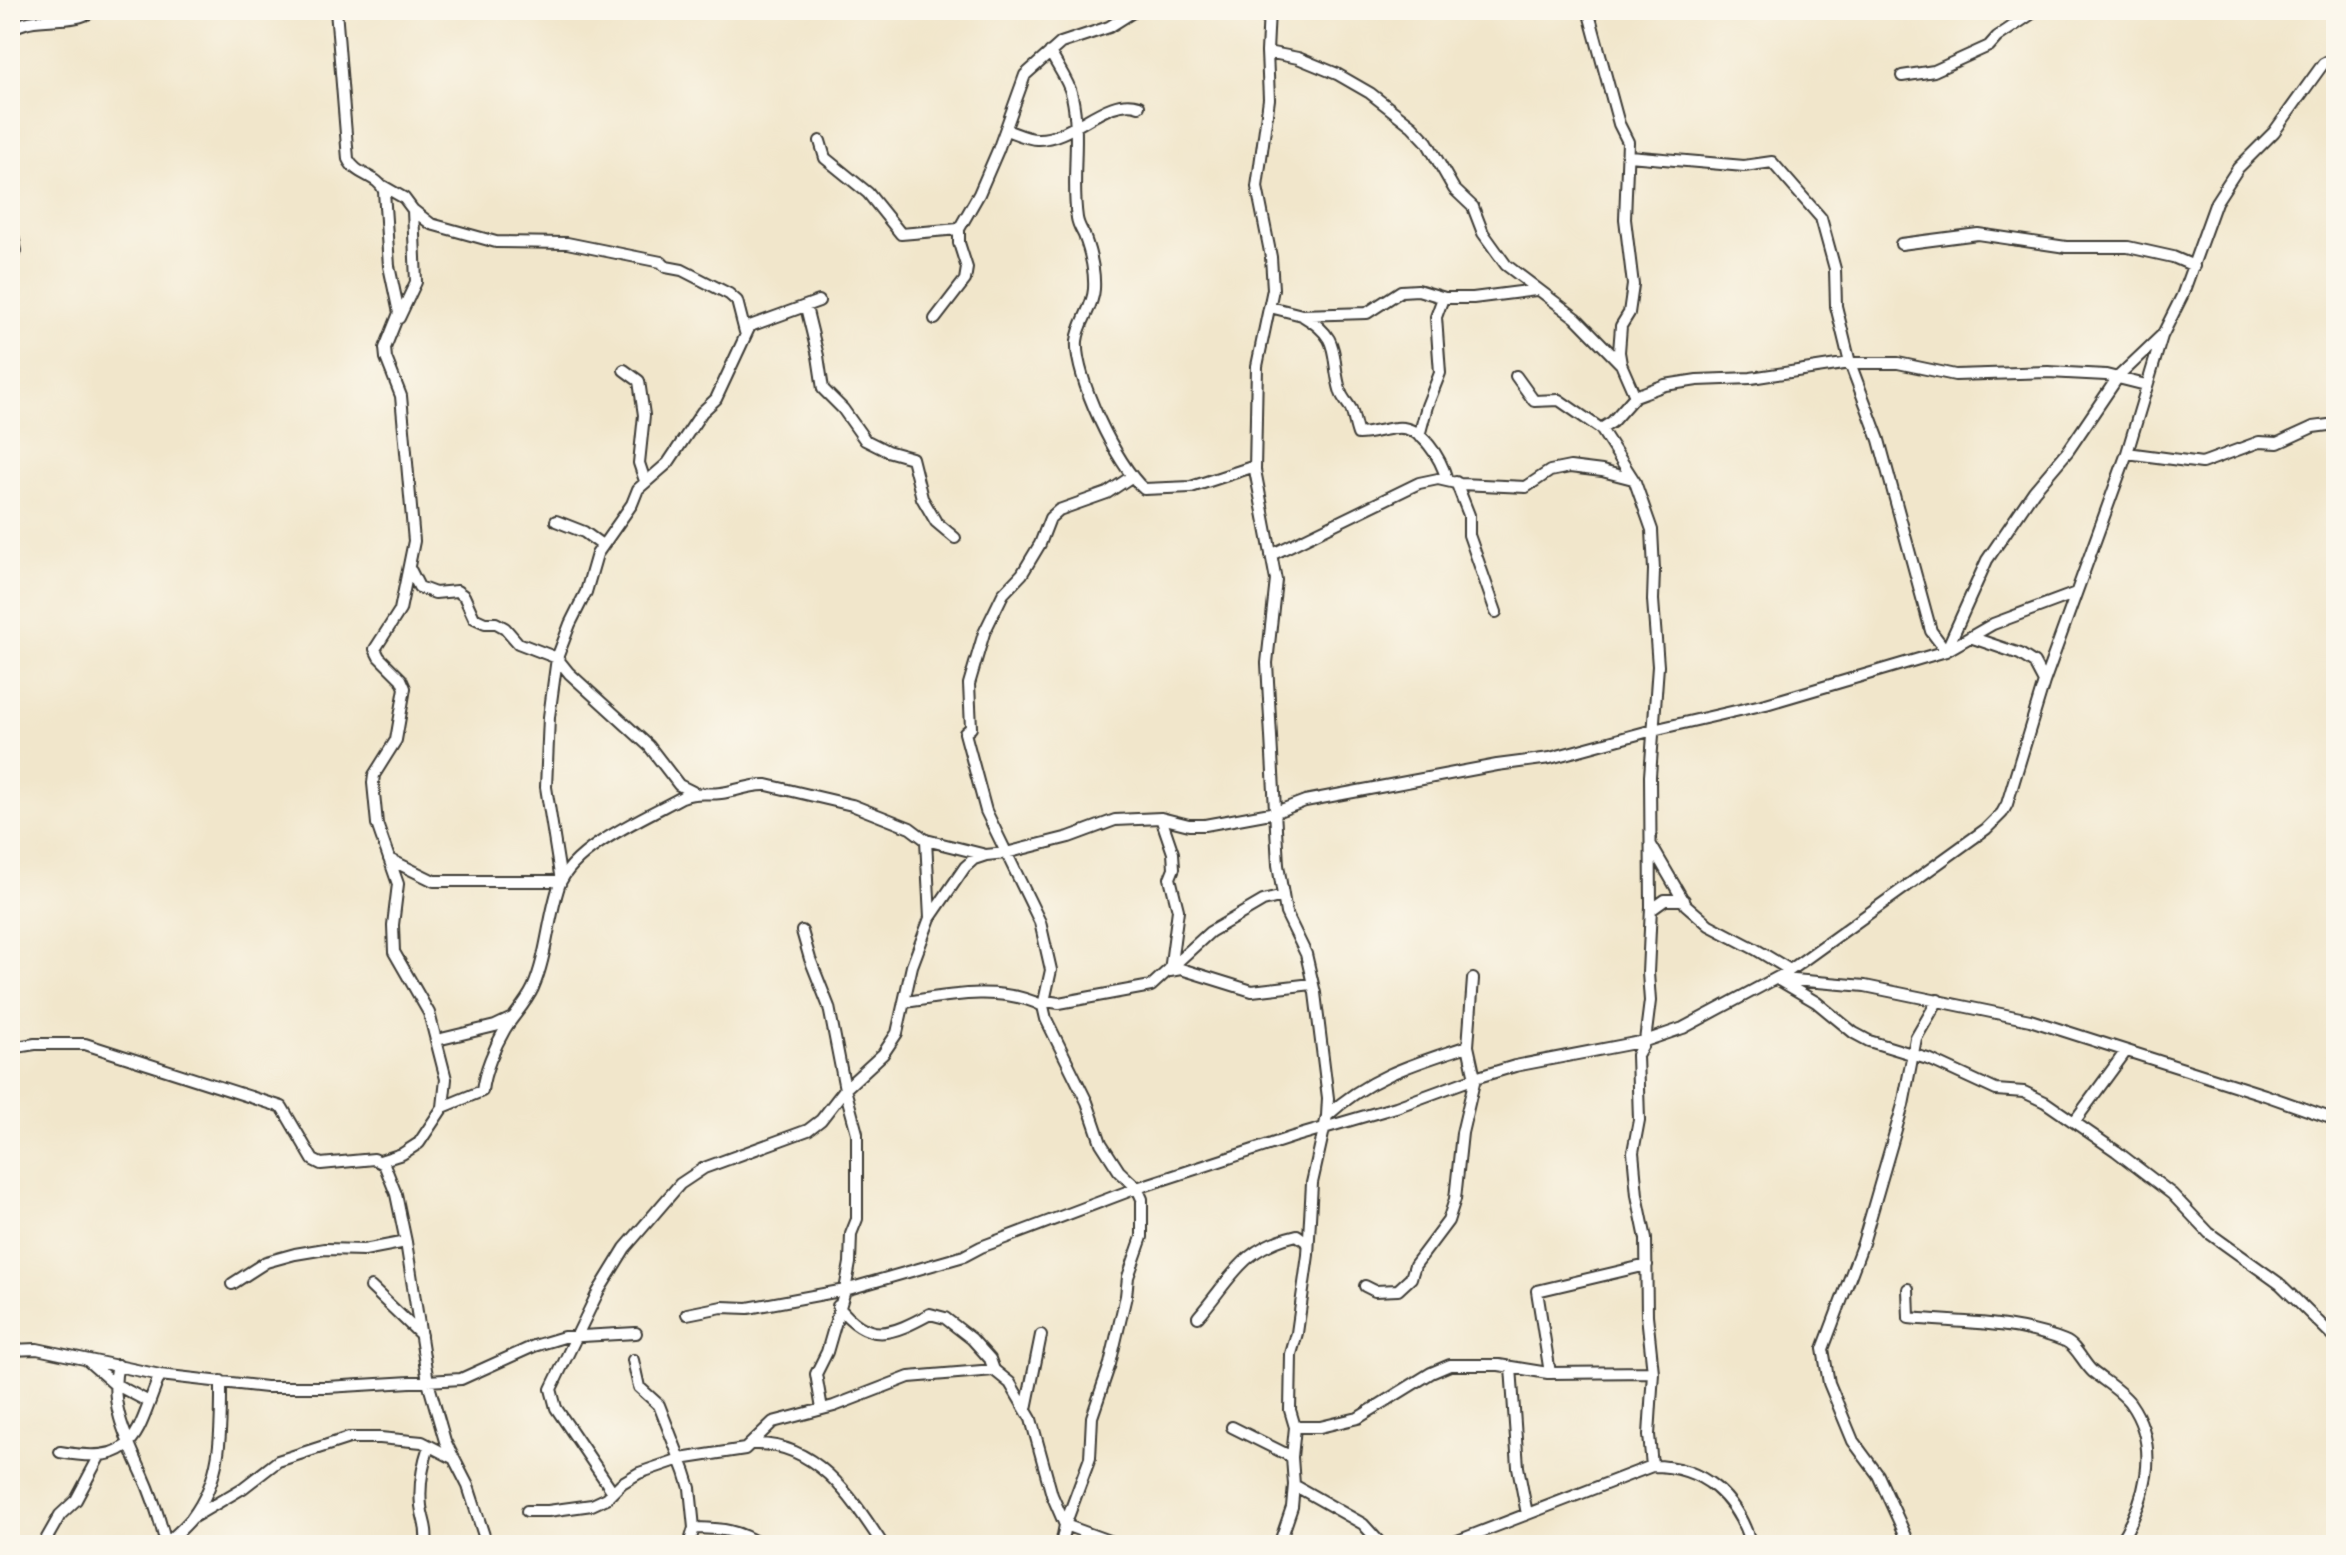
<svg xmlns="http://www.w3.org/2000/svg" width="2346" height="1555" font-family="Caveat,sans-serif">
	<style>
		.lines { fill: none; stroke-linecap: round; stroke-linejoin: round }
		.street-casing { stroke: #3c3a36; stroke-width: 14 }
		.street { stroke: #fff; stroke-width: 10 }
	</style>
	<rect width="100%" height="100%" fill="#fbf7ec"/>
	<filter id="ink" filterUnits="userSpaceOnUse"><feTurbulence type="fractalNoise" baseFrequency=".0125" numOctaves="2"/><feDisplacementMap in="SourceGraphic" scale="16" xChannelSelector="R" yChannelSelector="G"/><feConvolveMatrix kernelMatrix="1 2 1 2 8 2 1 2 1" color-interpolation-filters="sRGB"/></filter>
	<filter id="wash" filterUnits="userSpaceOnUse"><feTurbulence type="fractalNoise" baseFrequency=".006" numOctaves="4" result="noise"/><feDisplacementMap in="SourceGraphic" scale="32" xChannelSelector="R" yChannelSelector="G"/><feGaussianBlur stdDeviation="1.8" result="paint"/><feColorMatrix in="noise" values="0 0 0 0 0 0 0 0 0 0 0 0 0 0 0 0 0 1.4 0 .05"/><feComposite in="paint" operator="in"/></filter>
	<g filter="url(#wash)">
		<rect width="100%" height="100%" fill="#f1e6cb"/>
	</g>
	<g filter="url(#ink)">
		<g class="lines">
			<g class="street-casing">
				<path id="street" d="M 336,10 L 348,159 C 356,176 378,175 384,191 L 389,266 L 399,313 L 385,348 L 386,358 L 401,396 L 414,541 L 400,610 L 375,649 L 379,657 L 401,679 L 405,688 L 396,740 L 374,775 L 373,783 L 377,824 L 398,884 L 393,925 L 394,952 L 429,1013 L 446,1079 L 443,1107
					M 1269,10 L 1267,52 L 1269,99 L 1257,187 L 1271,257 L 1273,289 L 1257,366 L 1255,470 L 1276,580 L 1267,663 L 1278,865 L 1286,913 L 1306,954 L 1315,993 L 1328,1098 L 1327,1116 L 1312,1183 L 1308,1255 L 1297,1333 L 1291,1354 L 1290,1410 L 1295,1427 L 1292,1457 L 1294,1485 L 1292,1507 L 1279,1545
					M 1588,10 L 1619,124 L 1628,142 L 1625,219 L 1633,285 L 1629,313 L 1621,326 L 1619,352 L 1621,364 L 1635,396
					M 2336,10 L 2336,12
					M 10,27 C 18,27 22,23 29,22 C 52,17 74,23 95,10
					M 1050,52 C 1057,66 1069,81 1072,96 C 1081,136 1071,178 1077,218 C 1078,225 1081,229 1084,235 C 1090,251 1095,272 1094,289 C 1093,308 1079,322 1077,341 C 1074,376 1117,466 1144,489 L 1191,487 L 1255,466
					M 1267,52 L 1298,58 L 1337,74 L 1370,93 L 1412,126 L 1427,142 L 1454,189 L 1473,207 L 1483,233 L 1506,265 L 1576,318 L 1621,364
					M 1902,76 L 1934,71 L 1989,46 L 1997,37 L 2037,10
					M 1006,130 C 1015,133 1027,139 1037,139 C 1073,140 1106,95 1139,106
					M 820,141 L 825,158 L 868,193 L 901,234 L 959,229
					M 1629,156 L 1744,166 L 1772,162 L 1821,218 L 1835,269 L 1836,306 L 1850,363 L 1879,440 L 1931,631 L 1946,651 L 1993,624 L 2076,593
					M 383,186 L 404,198 L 413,210 L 416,282 L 399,318
					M 413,210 L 431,224 L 496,242 L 567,243 L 661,262 L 666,267 L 682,270 L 729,294 L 737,301 L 745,332
					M 10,220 L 16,251 L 10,252
					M 1901,244 L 1978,234 L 2066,247 L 2128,247 L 2173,257 L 2194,266
					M 806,307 L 818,356 L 823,389 L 843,409 L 865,440 L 887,451 L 912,458 L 922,498 L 936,522 L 955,538
					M 1270,307 L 1302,315 L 1367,313 L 1401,291 L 1418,290 L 1445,298 L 1473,298 L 1536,290
					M 1303,316 C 1344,340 1329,355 1341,393 C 1343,399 1348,403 1351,409 C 1354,417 1355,426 1358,434 C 1371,434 1383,429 1396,428 C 1422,425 1441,459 1447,480
					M 935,319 L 965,280 L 967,268 L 959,243 L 959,229 L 979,194 L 998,150 L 1025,75 L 1061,43 L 1109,27 L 1136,10
					M 624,370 L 639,381 L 644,415 L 639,463 L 645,481
					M 1516,376 L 1534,401 L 1559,400 L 1601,429 L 1635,482 L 1652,530 L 1654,570 L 1653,600 L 1658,666 L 1650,776 L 1651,907 L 1648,973 L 1650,1001 L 1645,1041 L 1637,1055 L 1639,1120 L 1633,1152 L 1637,1195 L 1646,1239 L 1647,1315 L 1653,1372 L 1649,1435 L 1652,1466
					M 1601,429 L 1612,422 L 1635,396 L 1665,385 L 1697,380 L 1751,378 L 1850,363 L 1898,363 L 1955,375 L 2048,372 L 2106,375 L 2146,385
					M 1419,436 L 1427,406 L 1440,373 L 1436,317 L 1443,298
					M 2127,453 L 2202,463 L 2259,442 L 2278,443 L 2313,427 L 2336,424
					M 1456,482 L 1469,515 L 1469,535 L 1496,612
					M 556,521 L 584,532 L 602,545
					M 1271,555 L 1419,483 L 1438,479 L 1460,484 L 1526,487 L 1550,471 L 1570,467 L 1602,471 L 1633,479
					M 411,571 L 419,587 L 435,593 L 457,591 L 464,596 L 474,618 L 485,623 L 496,623 L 505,628 L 518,643 L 557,658 L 569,673 L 649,746 L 679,785 L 693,792
					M 1970,637 L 2020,654 L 2034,663 L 2044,682
					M 1161,818 L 1173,853 L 1174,868 L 1170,878 L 1178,910 L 1170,971 L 1181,969 L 1252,991 L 1312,984
					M 926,840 L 930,918
					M 1651,845 L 1686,905 L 1709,925 L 1755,949 L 1790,970
					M 389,859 L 434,881 L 561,881 L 546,787 L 549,717 L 557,658 L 570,624 L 586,592 L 597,554 L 632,504 L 638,489 L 668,463 L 702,412 L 716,399 L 750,326 L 819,301
					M 1651,910 L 1665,900 L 1684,900
					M 802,931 L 810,959 L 829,1007 L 845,1089 L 857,1133 L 857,1219 L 851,1234 L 850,1263 L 845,1290 L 827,1352 L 816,1374 L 822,1409
					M 1777,979 L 1816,1002 L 1854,1033 L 1869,1041 L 1931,1060 L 1996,1090 L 2024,1092 L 2045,1102 L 2116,1151 L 2172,1194 L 2209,1233 L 2280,1284 L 2336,1339
					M 1782,979 L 1865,986 L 2030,1020 L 2265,1095 L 2336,1120
					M 1045,1001 L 1059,1003 L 1151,986 L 1210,932 L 1263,901 L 1283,896
					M 906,1002 C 950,995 1002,985 1043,1006
					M 437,1040 L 495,1026 L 512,1018
					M 10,1048 L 35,1044 L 85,1044 L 282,1107 L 313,1160 L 321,1164 L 374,1159 L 384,1164 L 396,1194 L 406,1242 L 428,1382 L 445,1441 L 468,1486 L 487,1545
					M 1327,1116 C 1368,1077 1416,1063 1468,1046
					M 2074,1122 L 2126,1051
					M 380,1161 L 402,1154 L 419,1143 L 443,1107 L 482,1091 C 484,1072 495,1046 505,1029 C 514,1015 526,1003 533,988 C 547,956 548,919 559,886 C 572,848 648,816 682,797 C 697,791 706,795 721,793 C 737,791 751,784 767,785 L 852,805 L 910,828 L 926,840 L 986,855 L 1006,853 L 1069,837 L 1115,820 L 1161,818 L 1189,825 L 1205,825 L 1276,812 L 1305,801 L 1497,765 L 1550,758 L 1653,730 L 1766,704 L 1946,651 L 1987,560 L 2034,491 L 2068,451 L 2118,377 L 2161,336
					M 232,1284 L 266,1262 L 295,1254 L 325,1249 L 364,1250 L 406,1242
					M 1365,1286 L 1375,1291 L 1398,1290 L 1411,1278 L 1415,1265 L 1448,1221 L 1455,1199 L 1462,1133 L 1475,1078 L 1468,1046 L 1473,979
					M 371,1287 L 421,1335
					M 1908,1289 L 1909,1318 C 1961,1323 2015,1321 2065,1341 C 2076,1345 2083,1363 2093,1372 C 2104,1381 2121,1391 2130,1403 C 2162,1448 2145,1503 2118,1545
					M 838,1306 C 869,1345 891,1335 930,1314 L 945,1318 L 972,1339 L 990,1359 L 994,1370 L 1010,1383 L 1031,1419 L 1052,1495 L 1065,1525 L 1120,1545
					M 687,1314 L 722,1307 L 748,1308 L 845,1290 L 964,1256 L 981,1247 L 1137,1188 L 1293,1137 L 1396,1107 L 1475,1078 L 1515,1066 L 1645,1041 L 1683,1028 L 1786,973 L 1986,829 L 2002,813 L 2007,804 L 2044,682 L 2127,453 L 2162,336 L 2182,296 L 2216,202 L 2238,168 L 2274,132 L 2323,64 L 2336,57
					M 1198,1317 C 1233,1277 1241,1248 1297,1235 L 1308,1243
					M 10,1350 L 37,1349 L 160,1375 L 266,1387 L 327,1387 L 461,1379 L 534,1346 L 564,1337 L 636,1333
					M 633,1360 L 639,1387 L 659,1405 L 685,1472 L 690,1488 L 694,1528 L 689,1545
					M 88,1361 L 113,1383 L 149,1402
					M 118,1365 C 108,1402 127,1440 142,1473 C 152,1495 160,1520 166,1544
					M 1511,1367 L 1518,1467 L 1527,1514
					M 1550,1373 L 1537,1291 L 1647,1265
					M 1026,1409 L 1041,1335
					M 1232,1427 L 1292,1457
					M 1295,1427 L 1320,1427 L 1358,1418 L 1431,1373 L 1450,1365 L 1499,1365 L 1548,1373 L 1653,1372
					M 752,1444 C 816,1441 852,1498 883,1545
					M 60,1452 C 139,1466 135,1435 160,1375
					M 1294,1485 L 1363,1524 L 1382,1545
					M 613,1492 L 556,1408 L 551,1389 L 598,1292 L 625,1248 L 680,1184 L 704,1168 L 808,1130 L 821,1120 L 845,1089 L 883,1054 L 897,1033 L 912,966 L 930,918 L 965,867 L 974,859 L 986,855
					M 527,1511 L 548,1511 L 592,1505 L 607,1498 L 622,1483 L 639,1473 L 680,1459 L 745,1449 L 773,1422 L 834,1406 L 909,1377 L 994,1370
					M 192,1518 L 243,1488 L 278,1461 L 349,1438 L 380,1438 L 422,1442 L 453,1458
					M 694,1528 C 722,1529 736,1529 761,1545
					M 43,1545 L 60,1515 L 76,1500 L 99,1457
					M 165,1545 C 174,1536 184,1528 192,1518 C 223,1477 221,1430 221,1381
					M 426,1545 C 428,1526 423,1522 421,1506 C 419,1487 423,1464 429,1446
					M 1061,1545 L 1065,1525 L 1090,1458 L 1092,1417 L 1110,1364 L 1126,1296 L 1128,1277 L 1142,1237 L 1142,1199 L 1137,1188 L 1119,1171 L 1101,1143 L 1087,1102 L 1046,1019 L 1043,1006 L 1051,970 L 1040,922 L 986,811 L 965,733 L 971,728 L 969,684 L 984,633 L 1003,594 L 1022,574 L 1040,544 L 1050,518 L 1059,510 L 1107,493 L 1131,477
					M 1447,1545 L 1652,1466 C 1704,1466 1737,1497 1751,1545
					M 1910,1545 L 1878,1475 L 1853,1441 L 1829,1383 L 1823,1349 L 1863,1243 L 1903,1105 L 1916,1038 L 1938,1000"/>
			</g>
			<use href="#street" class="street"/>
		</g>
	</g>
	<rect width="2346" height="1555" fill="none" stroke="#fbf7ec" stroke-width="40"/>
</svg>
